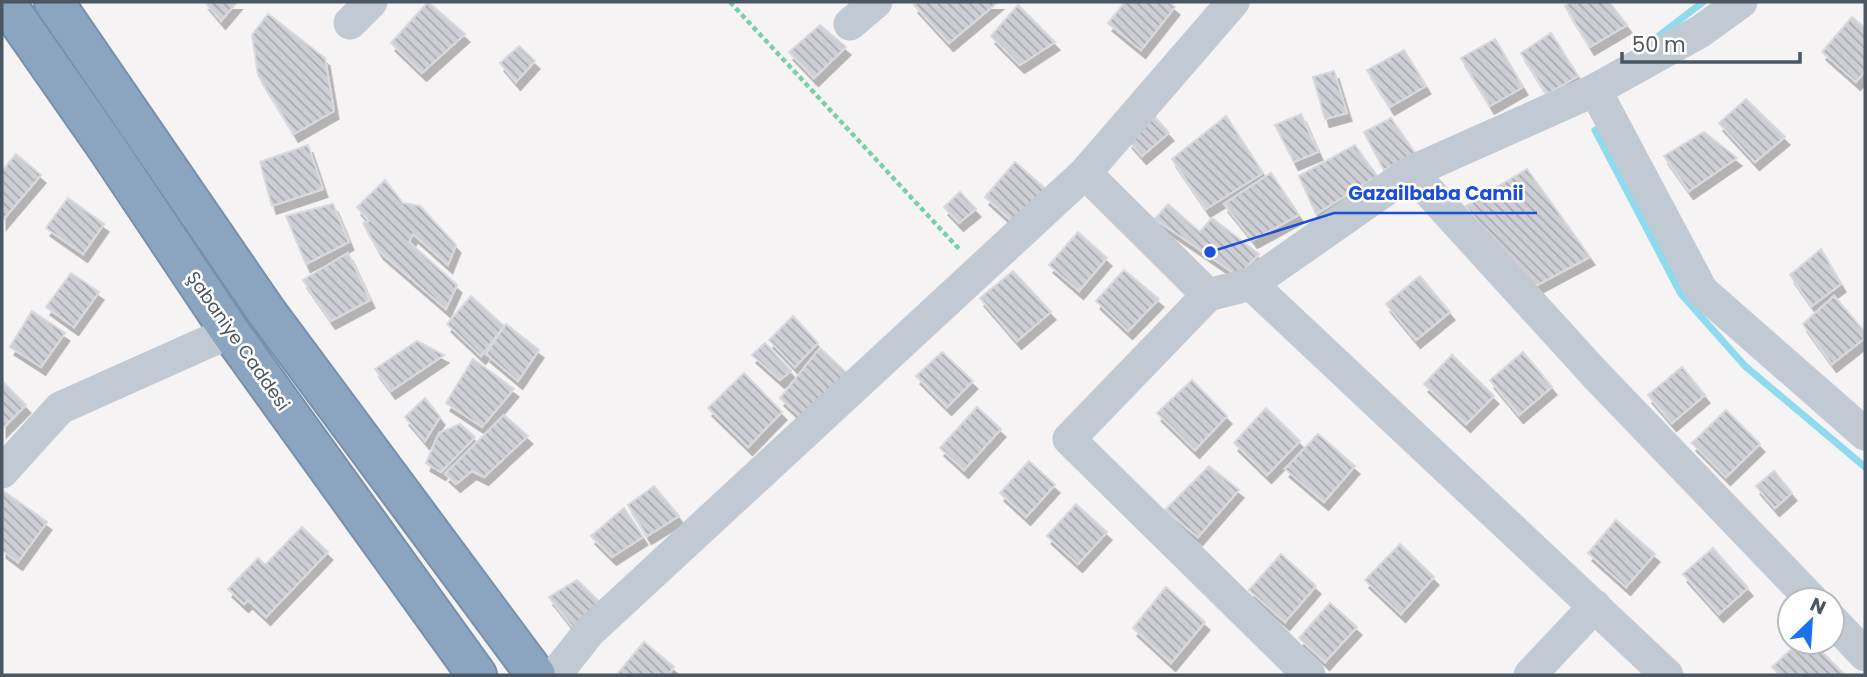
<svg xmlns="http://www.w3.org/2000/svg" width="1867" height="677" font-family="Poppins,sans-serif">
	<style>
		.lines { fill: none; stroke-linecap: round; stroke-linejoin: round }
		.stream { stroke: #90daee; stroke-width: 7 }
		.building { fill: url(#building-back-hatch); stroke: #d7d9de; stroke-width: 2; filter: url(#shadow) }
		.highway-casing { stroke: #7690ad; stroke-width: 42 }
		.path { stroke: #7ad0a6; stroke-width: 4.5; stroke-dasharray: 5 3.5; stroke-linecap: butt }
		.minor { stroke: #c1cad2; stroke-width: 33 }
		.highway { stroke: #8ba5c1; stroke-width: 38 }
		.labels { text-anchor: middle; stroke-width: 5; stroke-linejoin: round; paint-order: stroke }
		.street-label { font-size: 18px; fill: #4a5661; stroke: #fff }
		.leader { fill: none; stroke: #1d4ed8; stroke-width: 2.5 }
		.callout-dot { fill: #1d4ed8; stroke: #fff; stroke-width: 2.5 }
		.callout-label { font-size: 19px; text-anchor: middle; font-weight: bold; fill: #1d4ed8; stroke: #fff; stroke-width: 5; stroke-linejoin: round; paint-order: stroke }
	</style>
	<defs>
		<pattern id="building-back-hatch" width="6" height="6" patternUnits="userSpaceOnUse" patternTransform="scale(1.75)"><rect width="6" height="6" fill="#cdcfd5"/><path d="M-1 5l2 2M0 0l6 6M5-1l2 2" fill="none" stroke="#a8abb0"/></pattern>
		<filter id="shadow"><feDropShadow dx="4.5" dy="8" stdDeviation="0" flood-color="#0004"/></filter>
	</defs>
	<rect width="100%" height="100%" fill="#f5f3f3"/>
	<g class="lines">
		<path class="stream" d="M 1656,38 L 1703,2
			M 1595,130 L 1681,294 L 1745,366 L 1865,467"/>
	</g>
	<path class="building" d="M 205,2 L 237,2 L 221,21 Z
		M 428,2 L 465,34 L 422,73 L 391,43 Z
		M 918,2 L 998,2 L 949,43 L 914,5 Z
		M 1125,2 L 1169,2 L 1175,7 L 1141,50 L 1108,23 Z
		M 1570,2 L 1609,2 L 1627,25 L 1590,47 L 1565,6 Z
		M 1018,5 L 1055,42 L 1020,65 L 991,36 Z
		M 268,14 L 325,58 L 334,111 L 294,134 L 258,75 L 252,35 Z
		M 1852,17 L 1865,28 L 1865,71 L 1856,82 L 1822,52 Z
		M 820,25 L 846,47 L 814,78 L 789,52 Z
		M 1551,33 L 1578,76 L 1547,94 L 1521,53 Z
		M 1495,39 L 1523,87 L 1490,106 L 1461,58 Z
		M 519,46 L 535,61 L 516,82 L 500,63 Z
		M 1404,50 L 1426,86 L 1390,107 L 1367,70 Z
		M 1334,71 L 1347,113 L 1325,119 L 1313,77 Z
		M 1746,99 L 1785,137 L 1755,162 L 1719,123 Z
		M 1301,114 L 1318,152 L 1294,162 L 1275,125 Z
		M 1226,116 L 1263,173 L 1206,209 L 1172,159 Z
		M 1155,117 L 1169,133 L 1142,156 L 1128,140 Z
		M 1391,118 L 1415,153 L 1384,170 L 1364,132 Z
		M 1704,132 L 1737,158 L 1689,191 L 1664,156 Z
		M 308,145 L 323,189 L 272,206 L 260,162 Z
		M 1355,145 L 1377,176 L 1316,214 L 1299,176 Z
		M 16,154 L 41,175 L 2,221 L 2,171 Z
		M 1015,162 L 1046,189 L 1015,224 L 985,197 Z
		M 1527,169 L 1590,257 L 1530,289 L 1466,206 Z
		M 1271,173 L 1299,215 L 1253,240 L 1224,204 Z
		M 385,180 L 403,203 L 420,206 L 456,245 L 448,265 L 413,234 L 409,242 L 457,285 L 446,309 L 379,251 L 363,223 L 369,221 L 357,207 Z
		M 960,192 L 976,209 L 959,223 L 944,207 Z
		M 68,198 L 104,224 L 83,254 L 46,228 Z
		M 333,204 L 349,242 L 306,264 L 286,216 Z
		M 1168,204 L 1200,232 L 1212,218 L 1259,254 L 1238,276 L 1155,219 Z
		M 1078,232 L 1107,258 L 1079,291 L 1049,265 Z
		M 1821,249 L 1841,284 L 1812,306 L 1790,275 Z
		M 348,253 L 370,300 L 331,321 L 303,280 Z
		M 1124,270 L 1159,299 L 1128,331 L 1096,301 Z
		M 1013,271 L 1051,312 L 1017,341 L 980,298 Z
		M 71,273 L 99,292 L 74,327 L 46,307 Z
		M 1420,276 L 1450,312 L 1416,340 L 1386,304 Z
		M 471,296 L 504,326 L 481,356 L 447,324 Z
		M 1834,296 L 1865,332 L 1865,338 L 1832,364 L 1803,324 Z
		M 32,311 L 65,333 L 41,367 L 10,347 Z
		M 793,316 L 818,343 L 795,367 L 769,340 Z
		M 506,324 L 539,350 L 518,381 L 486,354 Z
		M 417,341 L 444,355 L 391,391 L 375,369 Z
		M 765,343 L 791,371 L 780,380 L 752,355 Z
		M 820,348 L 853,379 L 806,422 L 780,398 Z
		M 942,352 L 973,381 L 947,407 L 916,376 Z
		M 1523,352 L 1552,387 L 1519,415 L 1490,380 Z
		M 1452,355 L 1494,396 L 1466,424 L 1424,384 Z
		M 473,359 L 514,389 L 482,427 L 446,403 Z
		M 1682,367 L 1705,395 L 1672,423 L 1648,395 Z
		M 744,373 L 782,412 L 748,447 L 708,408 Z
		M 1192,380 L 1227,416 L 1195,450 L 1157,413 Z
		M 2,381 L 26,405 L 2,429 Z
		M 425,398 L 440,417 L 425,441 L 405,417 Z
		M 977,407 L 1001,429 L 964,470 L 940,448 Z
		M 1266,408 L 1300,441 L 1267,475 L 1234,443 Z
		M 1726,410 L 1760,444 L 1726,477 L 1692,443 Z
		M 504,415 L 528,436 L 484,477 L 472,471 L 456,484 L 445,474 Z
		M 460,424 L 475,437 L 441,472 L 426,463 L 439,433 Z
		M 1318,434 L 1355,466 L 1324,502 L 1285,469 Z
		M 1029,461 L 1055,485 L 1026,517 L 1000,493 Z
		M 1209,466 L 1239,490 L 1198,537 L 1165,510 Z
		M 1774,471 L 1792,493 L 1775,508 L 1756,486 Z
		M 654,486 L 679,516 L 647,536 L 628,505 Z
		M 2,490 L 47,522 L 18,562 L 2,550 Z
		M 1076,504 L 1107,532 L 1078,564 L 1047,536 Z
		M 624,508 L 643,537 L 612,557 L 591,536 Z
		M 1616,520 L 1655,554 L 1626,587 L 1588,553 Z
		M 302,527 L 328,552 L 266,617 L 248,600 L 244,604 L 228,589 L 258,558 L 265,565 Z
		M 1400,544 L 1434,577 L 1401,614 L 1365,580 Z
		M 1713,548 L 1748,588 L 1719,614 L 1683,574 Z
		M 1281,554 L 1316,586 L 1285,622 L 1249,590 Z
		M 577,580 L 608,610 L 580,636 L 549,597 Z
		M 1166,587 L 1205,622 L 1171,663 L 1133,628 Z
		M 1330,603 L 1357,627 L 1325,662 L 1299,638 Z
		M 644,642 L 674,667 L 668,675 L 621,675 L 618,673 Z
		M 1799,642 L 1812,642 L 1845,675 L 1780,675 L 1772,667 Z"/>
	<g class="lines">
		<g class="highway-casing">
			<path id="highway" d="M 5,2 L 107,148 L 230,332 L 477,675
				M 54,2 L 266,311 L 536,675"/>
		</g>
		<path class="path" d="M 730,2 L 960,250"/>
		<path class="minor" d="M 350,23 L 371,2
			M 850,24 L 876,2
			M 1595,90 L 1702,291 L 1865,434
			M 1411,172 L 1595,374 L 1812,600
			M 1085,173 L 1208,295 L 1251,284 L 1667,675
			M 1251,284 L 1411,172 L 1595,90 L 1701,31 L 1741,2
			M 1208,295 L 1069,439 L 1309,675
			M 2,472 L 60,408 L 230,332
			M 1832,620 L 1865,655
			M 555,675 L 589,632 L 1085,173 L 1233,2
			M 1530,675 L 1595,606"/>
		<use href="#highway" class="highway"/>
	</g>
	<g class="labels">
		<g class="street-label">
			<text transform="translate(238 341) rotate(55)" y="6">Şabaniye Caddesi</text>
		</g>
	</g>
	<path class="leader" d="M1210 252L1334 213H1537"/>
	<circle class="callout-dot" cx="1210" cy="252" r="7"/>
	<g class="callout-label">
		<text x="1436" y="200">Gazailbaba Camii</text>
	</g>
	<rect width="1867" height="677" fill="none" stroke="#4a5661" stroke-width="7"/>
	<g transform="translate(1811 621) rotate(25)"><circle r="33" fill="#ffffff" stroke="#b7bbc0" stroke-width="2"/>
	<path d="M0-5L12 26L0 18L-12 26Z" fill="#1a73e8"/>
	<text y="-10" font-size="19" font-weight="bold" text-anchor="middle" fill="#4a5661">N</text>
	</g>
	<path d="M1622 52v10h178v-10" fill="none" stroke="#4a5661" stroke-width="3.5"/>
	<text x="1632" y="52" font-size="21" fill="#4a5661" stroke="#ffffff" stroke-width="5" paint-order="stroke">50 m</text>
</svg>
